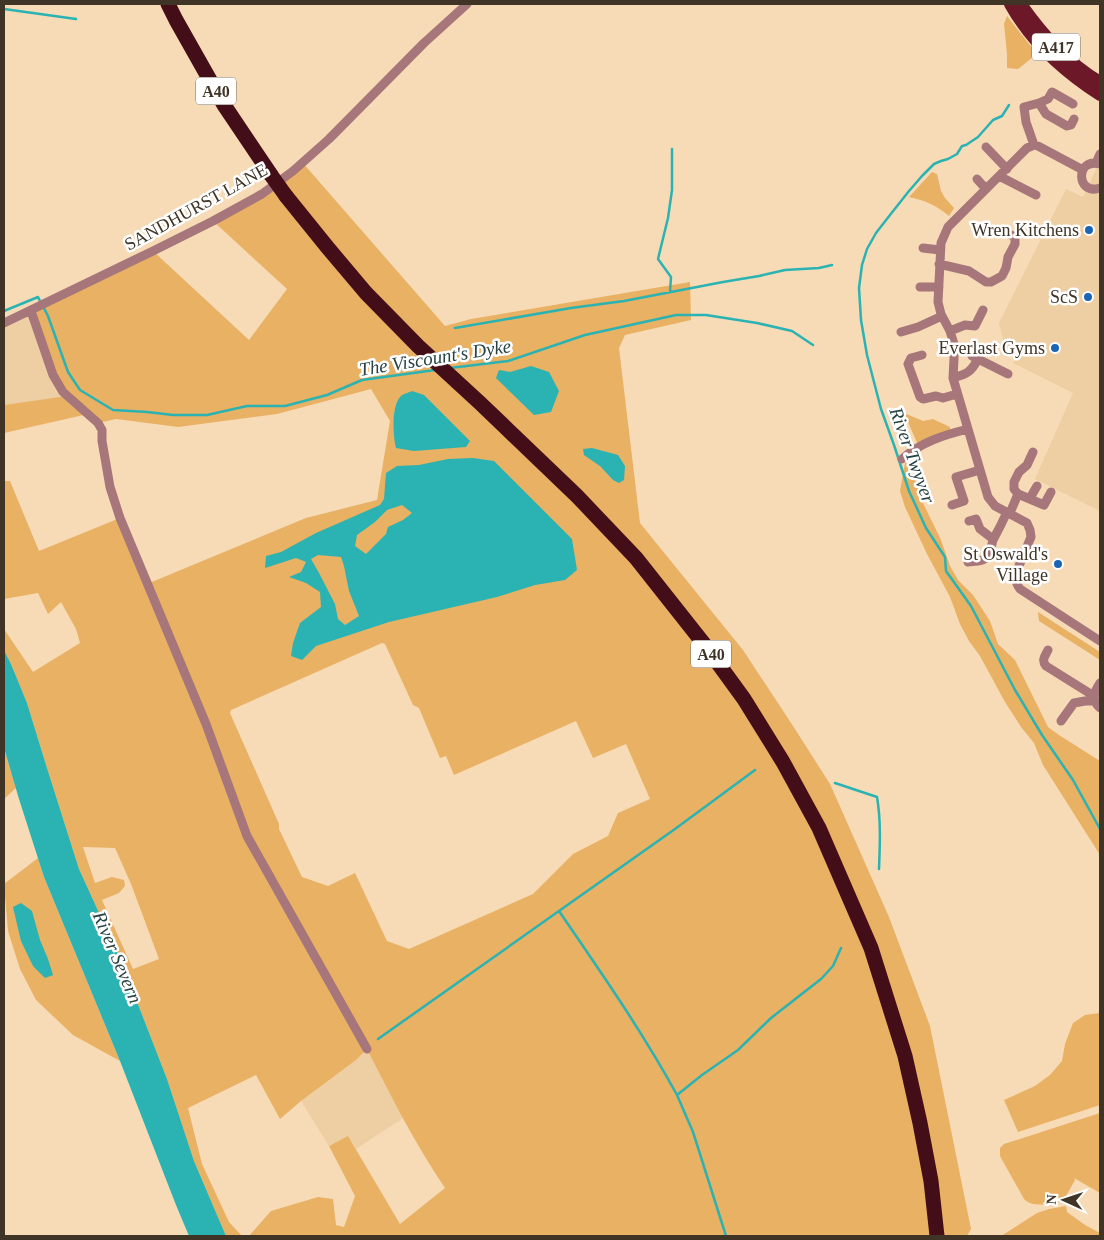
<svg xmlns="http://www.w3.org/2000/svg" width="1104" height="1240" font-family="'Times New Roman',serif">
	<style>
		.built { fill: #eecea3 }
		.green { fill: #e8b163; fill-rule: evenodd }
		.water { fill: #2ab3b2; fill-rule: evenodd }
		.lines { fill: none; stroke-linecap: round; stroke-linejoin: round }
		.stream { stroke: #2ab3b2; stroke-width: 2.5 }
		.street { stroke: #a7767a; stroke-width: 9 }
		.primary { stroke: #6d1829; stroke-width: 12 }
		.highway { stroke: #440e18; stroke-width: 15 }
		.highway-bridge { stroke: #440e18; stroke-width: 15 }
		.poi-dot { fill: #1c65b5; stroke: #fff; stroke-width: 2 }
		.labels { text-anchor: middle; stroke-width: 5; stroke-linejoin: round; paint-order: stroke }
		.shield { fill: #fff; stroke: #797167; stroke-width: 1 }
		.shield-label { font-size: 16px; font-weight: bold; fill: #3f3426 }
		.street-label { font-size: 18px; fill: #3f3426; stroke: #fff }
		.poi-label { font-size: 18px; fill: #3f3426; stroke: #fff; text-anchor: end }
		.water-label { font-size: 19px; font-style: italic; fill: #284343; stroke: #fff }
	</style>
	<rect width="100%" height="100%" fill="#f7dbb7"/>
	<path class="built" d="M 1100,161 L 1100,511 L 1035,479 L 1073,393 L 1013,363 L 1017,356 L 1006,351 L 999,323 L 1066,189 L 1083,197 Z
		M 31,311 L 68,397 L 4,405 L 4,323 Z
		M 367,1049 L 403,1118 L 356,1149 L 348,1136 L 329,1146 L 301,1101 L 356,1060 Z"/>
	<path class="green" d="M 1007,16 L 1037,54 L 1018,69 L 1007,68 L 1007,54 L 1004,24 Z
		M 302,162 L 445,326 L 471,319 L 690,282 L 691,320 L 625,335 L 619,348 L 640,523 L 743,650 L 795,729 L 830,784 L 889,917 L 930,1026 L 971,1229 L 967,1236 L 249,1236 L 271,1211 L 318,1197 L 333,1199 L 336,1225 L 344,1227 L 355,1196 L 329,1146 L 348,1136 L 400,1224 L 445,1188 C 415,1144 391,1096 367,1049 L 356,1060 L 301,1101 L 280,1119 L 256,1075 L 188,1108 L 202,1164 L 229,1222 L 242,1236 L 226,1236 L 194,1161 L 167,1079 L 122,963 L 79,869 L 47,768 L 27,703 L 11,664 L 4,650 L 4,629 L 33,672 L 80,643 L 76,629 L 61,602 L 48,614 L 38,593 L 4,599 L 4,481 L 10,481 L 39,551 L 120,518 L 147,584 L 306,518 L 377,500 L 390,421 L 371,389 L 277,414 L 178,427 L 116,419 L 98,423 L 88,414 L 4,433 L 4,405 L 67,396 L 63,392 L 31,311 L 153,251 L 249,340 L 287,289 L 213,221 L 262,194 ZM 382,643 L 385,644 L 413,705 L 419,708 L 440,758 L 446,756 L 454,775 L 576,721 L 593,758 L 626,744 L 650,799 L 618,813 L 608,836 L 573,854 L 533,894 L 409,949 L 387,941 L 355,873 L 328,886 L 302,877 L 279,829 L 279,824 L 230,713 L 231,710 ZM 83,847 L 115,848 L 131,884 L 159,959 L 133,969 L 102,900 L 119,893 L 125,886 L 124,880 L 112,877 L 95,883 Z
		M 932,172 L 937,174 L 941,191 L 945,198 L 954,208 L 949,216 C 936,205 926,201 909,197 Z
		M 904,413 L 923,421 L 933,419 L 950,427 L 950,431 L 918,445 Z
		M 910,462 L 922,501 L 941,540 L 950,566 L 958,580 L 973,595 L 990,621 L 998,644 L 1015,660 L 1048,727 L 1059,735 L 1100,761 L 1100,855 L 1043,765 L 1034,743 L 1021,727 L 1005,702 L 980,656 L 969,641 L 960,624 L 950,597 L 927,554 L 905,507 L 900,491 L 905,463 Z
		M 1038,612 L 1100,652 L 1100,660 L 1039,621 Z
		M 4,749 L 16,788 L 4,799 Z
		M 38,858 L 44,877 L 120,1061 L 73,1035 L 36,1000 L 20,969 L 8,931 L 4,884 Z
		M 1100,1013 L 1100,1105 L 1018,1132 L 1004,1100 L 1035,1086 L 1050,1075 L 1062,1061 L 1065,1044 L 1073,1023 L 1085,1015 Z
		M 1100,1113 L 1100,1193 L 1074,1178 L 1075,1180 L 1066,1196 L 1066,1201 C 1053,1203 1034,1209 1024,1199 L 1000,1156 L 1000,1148 L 1004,1144 Z
		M 1066,1206 L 1067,1212 L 1085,1225 L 1100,1233 L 1100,1236 L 1001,1236 L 1037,1213 L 1049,1209 Z"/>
	<path class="water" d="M 531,366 L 549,372 L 559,391 L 551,412 L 534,415 L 496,378 L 499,370 L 510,372 Z
		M 412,391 L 424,395 L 470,441 L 466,447 L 414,451 L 396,448 C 393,437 391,405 401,396 C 403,394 408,393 412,391 Z
		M 592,448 L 618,455 L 625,466 L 624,480 L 619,483 L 613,480 L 600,466 L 584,455 L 583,449 Z
		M 473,458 L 494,461 L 572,539 L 577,570 L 565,580 L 535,585 L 497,597 L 389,622 L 316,646 L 302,660 L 291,656 L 293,643 L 300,623 L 321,607 L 320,592 L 306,583 L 289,577 L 301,572 L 306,562 L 296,558 L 265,568 L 266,556 L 281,552 L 316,533 L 380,505 L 384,499 L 386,473 L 397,466 L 419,465 L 448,459 ZM 402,505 L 412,513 L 403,520 L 388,527 L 386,534 L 366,554 L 355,546 L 357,535 L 375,522 L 387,510 ZM 318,555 L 341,557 L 344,566 L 349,591 L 359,616 L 345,625 L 338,619 L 335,604 L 319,573 L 311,559 Z
		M 4,650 L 11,664 L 27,703 L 47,768 L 79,869 L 122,963 L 167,1079 L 194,1161 L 226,1236 L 189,1236 L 176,1205 L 120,1061 L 44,877 L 19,799 L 4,748 Z
		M 21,903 L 32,911 L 40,940 L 48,959 L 53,975 L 45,978 L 33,966 L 21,941 L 13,907 Z"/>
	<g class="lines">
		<path class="stream" d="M 4,9 L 76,19
			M 1009,105 L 1002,116 L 993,120 L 978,137 L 966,145 L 962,146 L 957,154 L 948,159 L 941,161 L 934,164 L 922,176 L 909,191 L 890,215 L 876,233 L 867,249 L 862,265 L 859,288 L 861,320 L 867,355 L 881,409 L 894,445 L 909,491 L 926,528 L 945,557 L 946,571 L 971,606 L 1015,690 L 1042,735 L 1073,780 L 1100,829
			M 670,292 L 671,277 L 658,259 L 668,218 L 672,190 L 672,149
			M 4,311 L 38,297 L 48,316 L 68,372 L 80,390 L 113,410 L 147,412 L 173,415 L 207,415 L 247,406 L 285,406 L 327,395 L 362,380 L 435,370
			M 455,328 L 571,308 L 624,301 L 723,282 L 759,276 L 785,270 L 819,268 L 832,265
			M 450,368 L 508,361 L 585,335 L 676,315 L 706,315 L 757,323 L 792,331 L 813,345
			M 835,783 L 877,797 C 881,821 880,844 879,869
			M 559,911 C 600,971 642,1031 677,1095
			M 378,1039 L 675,829 L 755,770
			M 726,1236 L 693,1132 L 677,1095 L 702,1075 L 738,1050 L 771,1018 L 821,979 L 833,966 L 841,948"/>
		<path class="street" d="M 1039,103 L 1046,114 L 1067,126 L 1071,125 L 1074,119
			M 1073,104 L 1052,92 L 1048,99 L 1039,103 L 1024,107 L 1026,122 L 1034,145 L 1038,146 L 1083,170
			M 1034,145 L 1027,148 L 948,227 L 941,243 L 938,302 L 941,314 L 950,331 L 954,344 L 954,359 L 953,378 L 988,497 L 995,506 L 1027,523 L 1030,530 L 1031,537 L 1016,573 C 1015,580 1016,584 1020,589 L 1100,641
			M 986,147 L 1007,169
			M 1096,163 L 1100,154
			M 1100,164 C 1075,157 1076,196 1100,188
			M 999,176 L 1036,195
			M 977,179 L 986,189
			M 923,248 L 940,250
			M 939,264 L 969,271 L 986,282 L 991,282 L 1002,276 L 1006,268 L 1008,257 L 1015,244 L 1015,237 L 1005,232
			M 920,287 L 939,287
			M 31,311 L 53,375 L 63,392 L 98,423 L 102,430 L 102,441 L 110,487 L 120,518 L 206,724 L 247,836 L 367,1049
			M 4,323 L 153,251 L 213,221 L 262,194 L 293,171 L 329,139 L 424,43 L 467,4
			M 950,331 L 965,325 L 975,326 L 983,310
			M 901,332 L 918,327 L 942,316
			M 922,355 L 911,358 L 908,364 L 920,397 L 923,399 L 936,396 L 943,398 L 957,394
			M 972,356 L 1008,374
			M 953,378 C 967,374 971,372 978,359
			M 902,459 C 921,442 944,435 968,429
			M 1018,494 L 1044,505 L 1051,492
			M 1030,498 L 1037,486
			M 952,505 L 964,501 L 956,477 L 980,470
			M 1010,513 L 1018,494 L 1014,489 L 1014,482 L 1019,472 L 1027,465 L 1033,452
			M 969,521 L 976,519 L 980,529 L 993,539
			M 968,562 C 974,561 983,562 987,557 C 992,552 991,543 994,538 C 999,529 1003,521 1007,512
			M 1048,650 C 1045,656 1041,660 1046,666 L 1094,696
			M 1100,683 C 1094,692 1091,700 1100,708
			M 1061,721 L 1074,703 L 1085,701 L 1094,701"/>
		<path class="primary" d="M 1010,4 C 1031,42 1064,72 1100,95
			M 1021,4 C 1043,35 1067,62 1100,82"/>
		<path class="highway" d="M 168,4 L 176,20 L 224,105 L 271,175
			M 286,196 L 328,248 L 366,293 L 418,346 L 480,403 L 577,496 L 636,558 L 704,644 L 744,699 L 783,762 L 819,828 L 871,948 L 905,1056 L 920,1123 L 931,1181 L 937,1236"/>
		<path class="highway-bridge" d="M 271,175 L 286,196"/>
	</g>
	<g class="poi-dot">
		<circle cx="1089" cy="230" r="5"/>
		<circle cx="1088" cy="297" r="5"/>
		<circle cx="1055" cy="348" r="5"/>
		<circle cx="1058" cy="564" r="5"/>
	</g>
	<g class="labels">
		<g class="shield">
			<rect x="1032" y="33.5" width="48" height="27" rx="4"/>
			<rect x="196" y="77.5" width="40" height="27" rx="4"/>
			<rect x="691" y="640.5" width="40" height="27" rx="4"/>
		</g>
		<g class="shield-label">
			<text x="1056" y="53">A417</text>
			<text x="216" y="97">A40</text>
			<text x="711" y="660">A40</text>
		</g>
		<g class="street-label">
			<text transform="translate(196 207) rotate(-29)" y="6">SANDHURST LANE</text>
		</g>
		<g class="poi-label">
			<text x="1079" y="236">Wren Kitchens</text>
			<text x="1078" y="303">ScS</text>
			<text x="1045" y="354">Everlast Gyms</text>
			<text x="1048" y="560">St Oswald's<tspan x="1048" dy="21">Village</tspan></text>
		</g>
		<g class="water-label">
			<text transform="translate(435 357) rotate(-9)" y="7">The Viscount's Dyke</text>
			<text transform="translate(913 455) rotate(70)" y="7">River Twyver</text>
			<text transform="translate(118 957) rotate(67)" y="7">River Severn</text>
		</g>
	</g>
	<rect width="1104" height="1240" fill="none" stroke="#3f3426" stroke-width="10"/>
	<g transform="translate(1064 1200) rotate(273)" stroke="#ffffff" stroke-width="4" paint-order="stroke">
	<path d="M0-4L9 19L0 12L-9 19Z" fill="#3f3426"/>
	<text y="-8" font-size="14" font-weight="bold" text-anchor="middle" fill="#3f3426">N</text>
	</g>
</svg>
